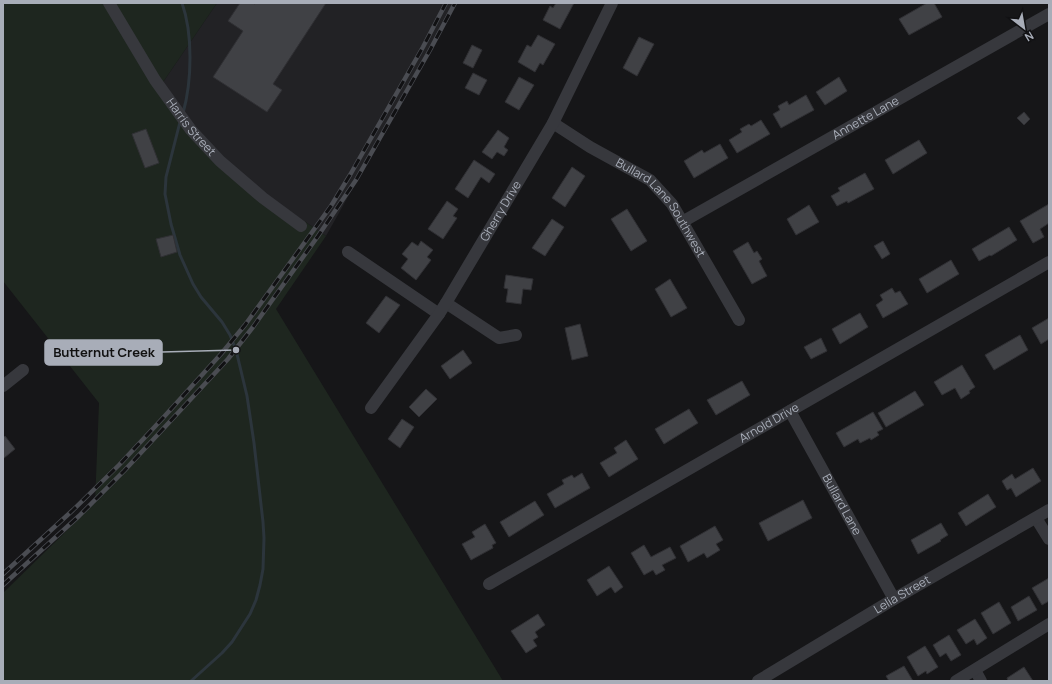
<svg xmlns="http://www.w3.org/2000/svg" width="1052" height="684" font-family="Manrope,sans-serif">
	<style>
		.built { fill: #222225 }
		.green { fill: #1e261f }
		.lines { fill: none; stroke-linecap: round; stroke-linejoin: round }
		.stream { stroke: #2c353c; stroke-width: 3 }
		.building { fill: #404145; stroke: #303034 }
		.street { stroke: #37383d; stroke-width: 12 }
		.rail-casing { stroke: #4a4c52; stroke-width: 4.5 }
		.rail { stroke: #111113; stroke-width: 3; stroke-dasharray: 9; stroke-linecap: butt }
		.labels { text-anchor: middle; stroke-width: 3.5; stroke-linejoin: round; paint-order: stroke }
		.street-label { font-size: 12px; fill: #a8adb8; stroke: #111113 }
		.leader { fill: none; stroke: #a8adb8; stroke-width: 1.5 }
		.callout-dot { fill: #a8adb8; stroke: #111113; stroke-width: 1.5 }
		.callout { fill: #a8adb8; stroke: #a8adb8; stroke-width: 1.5 }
		.callout-label { font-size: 13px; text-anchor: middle; font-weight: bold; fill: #111 }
	</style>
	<rect width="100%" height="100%" fill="#161618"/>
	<path class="built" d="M 217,3 L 454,3 L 399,106 L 326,236 L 248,183 L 159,88 Z"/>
	<path class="green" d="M 3,3 L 217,3 L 159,88 L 248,183 L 326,236 L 276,309 L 503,681 L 3,681 L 3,593 L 95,503 L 99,403 L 3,281 Z"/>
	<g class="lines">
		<path class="stream" d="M 182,3 C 193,34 192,81 183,113
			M 180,122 L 166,177 L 165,194 L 171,224 L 180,255 L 193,284 L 201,297 L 222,322 L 230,335 L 236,350 L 247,396 L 254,443 L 263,522 L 264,538 L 263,569 L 260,585 L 256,600 L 250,614 L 232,642 L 222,653 L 191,681"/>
	</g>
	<path class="building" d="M 240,3 L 253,3 L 255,4 L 256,3 L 326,3 L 273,84 L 282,90 L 267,112 L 213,77 L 243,31 L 228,21 Z
		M 556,3 L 574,3 L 560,29 L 543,20 L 550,6 L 553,8 Z
		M 927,3 L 934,3 L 942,17 L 909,35 L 899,19 Z
		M 538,35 L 555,44 L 543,65 L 540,63 L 535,72 L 518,62 L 527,45 L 531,47 Z
		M 639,37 L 654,44 L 637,76 L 623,68 Z
		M 472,45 L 482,50 L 473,68 L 463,63 Z
		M 473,73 L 487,80 L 479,95 L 465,88 Z
		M 519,77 L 534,85 L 519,110 L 505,102 Z
		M 839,77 L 847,91 L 825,105 L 816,92 Z
		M 806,95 L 814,110 L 781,128 L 773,114 L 780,110 L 778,106 L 787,101 L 789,105 Z
		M 1024,112 L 1030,119 L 1024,125 L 1017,118 Z
		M 761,120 L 770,134 L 737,153 L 729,140 L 742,132 L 740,129 L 749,124 L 751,126 Z
		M 146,129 L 159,163 L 145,168 L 132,134 Z
		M 498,130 L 509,138 L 504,147 L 508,150 L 504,156 L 497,152 L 492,159 L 482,152 Z
		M 919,140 L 927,153 L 893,174 L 885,160 Z
		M 720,144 L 728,158 L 694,178 L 684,161 L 702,150 L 704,153 Z
		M 474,160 L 495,174 L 489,183 L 481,177 L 468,198 L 455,189 Z
		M 572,167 L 585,176 L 565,207 L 552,198 Z
		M 865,173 L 874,189 L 848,203 L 847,201 L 837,206 L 831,196 L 840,191 L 838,188 Z
		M 447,201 L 458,209 L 453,216 L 457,218 L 443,239 L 428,229 Z
		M 1049,204 L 1049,223 L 1040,229 L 1044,237 L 1033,243 L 1020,221 Z
		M 809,205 L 819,222 L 796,235 L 787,219 Z
		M 627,209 L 647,241 L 631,251 L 611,219 Z
		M 552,219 L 564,227 L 545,256 L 532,248 Z
		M 1009,227 L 1017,240 L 991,256 L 990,255 L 979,261 L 972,249 Z
		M 173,235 L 177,252 L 161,257 L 156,239 Z
		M 421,241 L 433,250 L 427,257 L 431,260 L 416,280 L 401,268 L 408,259 L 402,254 L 412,242 L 418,246 Z
		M 883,241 L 890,254 L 882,259 L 874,246 Z
		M 748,242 L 754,253 L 757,251 L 762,259 L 759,261 L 767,276 L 752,284 L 733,251 Z
		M 951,260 L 959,274 L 927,293 L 919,279 Z
		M 506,275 L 533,279 L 531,290 L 523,289 L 521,304 L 506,302 L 508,289 L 504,288 Z
		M 670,279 L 687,308 L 671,317 L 655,289 Z
		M 892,288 L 895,293 L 900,291 L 908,304 L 883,318 L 876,305 L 883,300 L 880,295 Z
		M 386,296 L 400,305 L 379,333 L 366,323 Z
		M 860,313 L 868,327 L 840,344 L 832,329 Z
		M 1049,318 L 1049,339 L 1041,344 L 1032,328 Z
		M 580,324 L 588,356 L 572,360 L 565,328 Z
		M 1020,335 L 1028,350 L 994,370 L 985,355 Z
		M 821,338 L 827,351 L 811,359 L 804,347 Z
		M 463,350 L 472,363 L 450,379 L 441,366 Z
		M 962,365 L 975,387 L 969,391 L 970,393 L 961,399 L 955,388 L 942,395 L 934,382 Z
		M 742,381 L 750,395 L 716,415 L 707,400 Z
		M 426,389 L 437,399 L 419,417 L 409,407 Z
		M 915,391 L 924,405 L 886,427 L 878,413 Z
		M 689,409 L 698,423 L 664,444 L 655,429 Z
		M 873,412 L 883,429 L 877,432 L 879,435 L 871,440 L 870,438 L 860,443 L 858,439 L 844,447 L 836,433 Z
		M 402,419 L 414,427 L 400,448 L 388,439 Z
		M 5,436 L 15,449 L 4,458 L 3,457 L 3,438 Z
		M 626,440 L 638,459 L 609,477 L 600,463 L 617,453 L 614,448 Z
		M 1033,468 L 1041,481 L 1016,497 L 1011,488 L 1007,490 L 1002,481 L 1012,474 L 1015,479 Z
		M 582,473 L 590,488 L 555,508 L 547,494 L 564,484 L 562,480 L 572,475 L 574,478 Z
		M 988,494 L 996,507 L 966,526 L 958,513 Z
		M 803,500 L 812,518 L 768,541 L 759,523 Z
		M 535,501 L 544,515 L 509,537 L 500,522 Z
		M 941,523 L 948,535 L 940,540 L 941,541 L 918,554 L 911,540 Z
		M 485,524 L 496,543 L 492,545 L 493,548 L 471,560 L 462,544 L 475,537 L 472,532 Z
		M 715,526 L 723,540 L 716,544 L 720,550 L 707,558 L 704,553 L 688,562 L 680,546 Z
		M 644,545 L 651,557 L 670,547 L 676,558 L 662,565 L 665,570 L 656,575 L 653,570 L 644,575 L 631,553 Z
		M 609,566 L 623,587 L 615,593 L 611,587 L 597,596 L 587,580 Z
		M 1049,578 L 1049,601 L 1042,605 L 1032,588 Z
		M 1029,596 L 1037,610 L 1018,621 L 1011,607 Z
		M 999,602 L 1011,623 L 993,634 L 981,613 Z
		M 538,614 L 545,625 L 535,632 L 538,637 L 533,640 L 537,646 L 526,653 L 511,631 Z
		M 975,619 L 987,638 L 977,645 L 974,639 L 966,644 L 957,630 Z
		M 949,635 L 961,655 L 951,661 L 946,653 L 940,657 L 933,645 Z
		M 925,646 L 938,667 L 927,674 L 926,671 L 918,676 L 907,657 Z
		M 904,666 L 913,681 L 889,681 L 886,676 Z
		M 1024,667 L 1033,681 L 1008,681 L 1007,678 Z"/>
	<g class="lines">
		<g class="street">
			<path id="s1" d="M 109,3 L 155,80 L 191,130 L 220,161 L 263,198 L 301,226"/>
			<path id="s2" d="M 553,123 L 590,147 L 650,180 L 672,204 L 739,320"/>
			<path id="s3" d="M 682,222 L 1049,14"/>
			<path d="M 348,252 L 439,314"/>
			<path d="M 446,303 L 499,338 L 516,335"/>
			<path d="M 3,386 L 23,370"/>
			<path id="s4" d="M 371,408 L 439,314 L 446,303 L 553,123 L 612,3"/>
			<path id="s5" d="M 790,411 L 894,599"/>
			<path d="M 1036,518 L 1049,539"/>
			<path id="s6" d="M 489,584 L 1049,262"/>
			<path d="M 975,670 L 981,681"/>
			<path id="s7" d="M 758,681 L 894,599 L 1049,510"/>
			<path d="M 956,681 L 1049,624"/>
		</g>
		<g class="rail-casing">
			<path id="rail" d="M 3,574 L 73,510 L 119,465 L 162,419 L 221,354 L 245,325 L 331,206 L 350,175 L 423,47 L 446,3
				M 3,585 L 79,516 L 124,471 L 228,359 L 253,327 L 318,236 L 356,180 L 430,50 L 455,3"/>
		</g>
		<use href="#rail" class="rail"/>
	</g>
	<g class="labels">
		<g class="street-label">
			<text dy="4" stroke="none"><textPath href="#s3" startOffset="211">Annette Lane</textPath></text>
			<text dy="4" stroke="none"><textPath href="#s1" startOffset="149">Harris Street</textPath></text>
			<text dy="4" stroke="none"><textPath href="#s2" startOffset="140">Bullard Lane Southwest</textPath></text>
			<text dy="4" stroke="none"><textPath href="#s4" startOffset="236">Gherry Drive</textPath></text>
			<text dy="4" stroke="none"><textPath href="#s6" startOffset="323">Arnold Drive</textPath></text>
			<text dy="4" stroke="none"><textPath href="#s5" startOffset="107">Bullard Lane</textPath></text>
			<text dy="4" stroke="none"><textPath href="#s7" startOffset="168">Lelia Street</textPath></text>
		</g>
	</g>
	<path class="leader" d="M236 350L162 352"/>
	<circle class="callout-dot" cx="236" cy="350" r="4"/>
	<rect class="callout" x="45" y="340" width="117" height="25" rx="4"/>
	<g class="callout-label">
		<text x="104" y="357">Butternut Creek</text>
	</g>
	<rect width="1052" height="684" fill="none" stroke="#a8adb8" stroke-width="8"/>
	<g transform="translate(1024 28) rotate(149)" stroke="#111113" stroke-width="3" paint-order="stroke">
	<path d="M0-3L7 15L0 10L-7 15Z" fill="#a8adb8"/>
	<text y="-6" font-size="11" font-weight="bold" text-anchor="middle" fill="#a8adb8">N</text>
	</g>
</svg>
